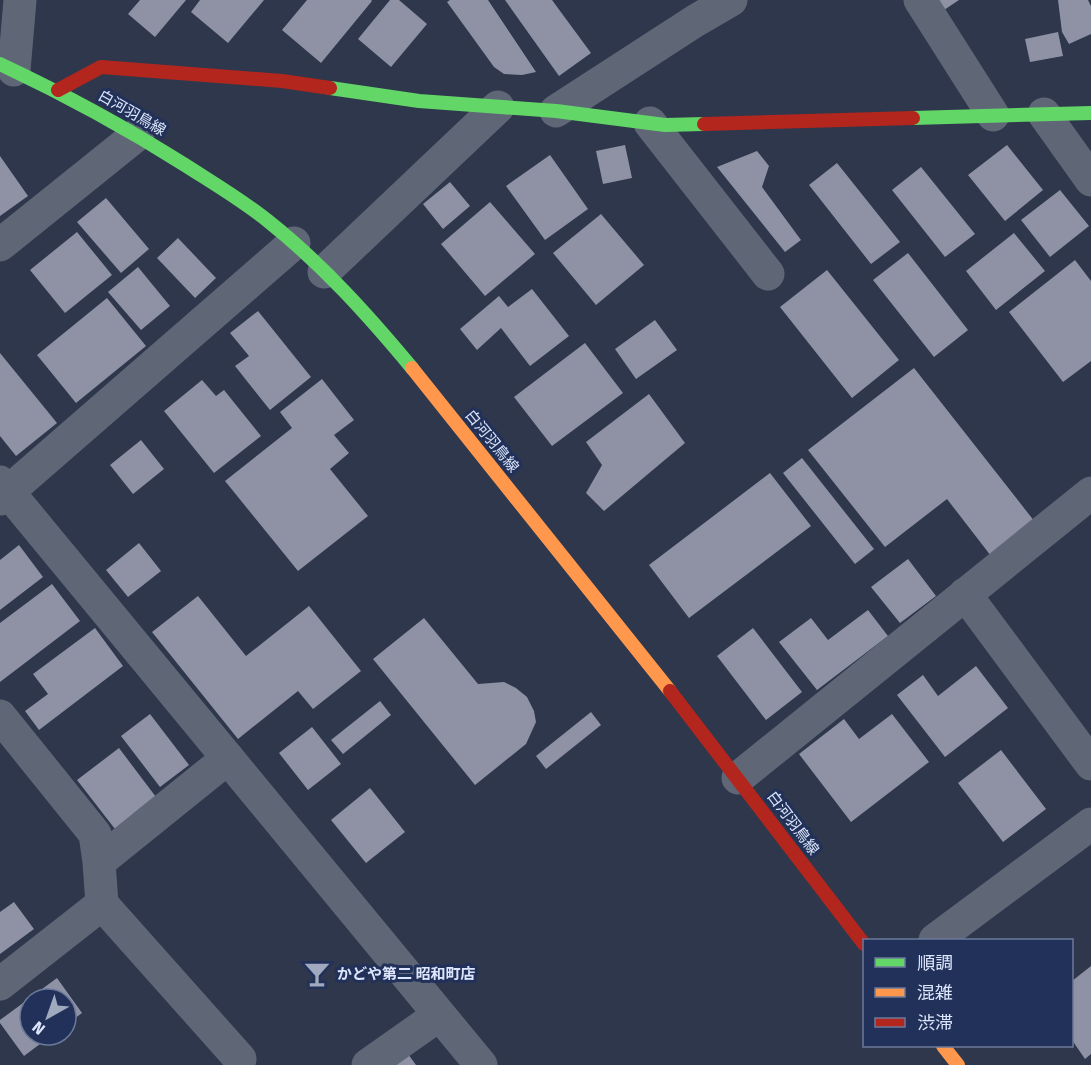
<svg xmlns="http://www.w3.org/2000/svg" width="1091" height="1065" font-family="'Fira Sans','Noto Sans JP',sans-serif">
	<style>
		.building { fill: #8f92a5 }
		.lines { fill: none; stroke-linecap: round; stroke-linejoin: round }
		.street { stroke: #5f6777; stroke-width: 33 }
		.fast { stroke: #63d668; stroke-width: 14 }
		.slow { stroke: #ff974d; stroke-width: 14 }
		.jam { stroke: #b3261e; stroke-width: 14 }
		.labels { text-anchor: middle; stroke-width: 6; stroke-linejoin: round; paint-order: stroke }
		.street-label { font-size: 15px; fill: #dde6fb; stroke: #213159 }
		.poi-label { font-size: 15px; font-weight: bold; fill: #dde6fb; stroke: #213159; text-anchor: start }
	</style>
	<rect width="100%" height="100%" fill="#2e374c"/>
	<path class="building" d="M 140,0 L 186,0 L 155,37 L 128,14 Z
		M 200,0 L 264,0 L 228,43 L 191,12 Z
		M 307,0 L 371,0 L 372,1 L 321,63 L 282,30 Z
		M 390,0 L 399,0 L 427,24 L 391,67 L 358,39 Z
		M 450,0 L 488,0 L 536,72 L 522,75 L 504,74 L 494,67 L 447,2 Z
		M 505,0 L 552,0 L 591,53 L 559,76 Z
		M 937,0 L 959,0 L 944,10 Z
		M 1058,0 L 1088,0 L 1091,6 L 1091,34 L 1069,44 L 1062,32 Z
		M 1058,32 L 1063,56 L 1030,62 L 1025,39 Z
		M 625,145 L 632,178 L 603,184 L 596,151 Z
		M 1007,145 L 1043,190 L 1005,221 L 968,175 Z
		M 757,151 L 769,166 L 762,187 L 801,240 L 785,252 L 717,167 Z
		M 550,155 L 588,209 L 545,240 L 506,186 Z
		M 0,156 L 28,196 L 0,216 Z
		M 837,163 L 900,242 L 871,264 L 809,185 Z
		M 921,167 L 975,234 L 945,257 L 892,190 Z
		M 450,182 L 470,206 L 443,229 L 423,204 Z
		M 1060,190 L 1089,226 L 1050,257 L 1021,220 Z
		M 106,198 L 149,249 L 121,273 L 77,222 Z
		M 490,202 L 535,254 L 485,296 L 441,244 Z
		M 601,214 L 644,265 L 596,305 L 553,253 Z
		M 77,232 L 112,275 L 65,313 L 30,270 Z
		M 1014,233 L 1045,271 L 996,310 L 966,271 Z
		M 178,238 L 216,278 L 195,298 L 157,258 Z
		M 908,253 L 968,330 L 934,357 L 873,280 Z
		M 1075,260 L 1091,281 L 1091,361 L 1063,382 L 1009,312 Z
		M 138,267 L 170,306 L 141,330 L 108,292 Z
		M 827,270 L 899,360 L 852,398 L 780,307 Z
		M 532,289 L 569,336 L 530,366 L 501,328 L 477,350 L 460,329 L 499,296 L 508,307 Z
		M 107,298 L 146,346 L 76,403 L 37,355 Z
		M 258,311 L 311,377 L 270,410 L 235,366 L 249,356 L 230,333 Z
		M 655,320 L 677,350 L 636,379 L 615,349 Z
		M 585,343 L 623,393 L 552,446 L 514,397 Z
		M 0,353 L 57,423 L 16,456 L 0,436 Z
		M 914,368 L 1035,522 L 991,556 L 947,499 L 885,547 L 808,450 Z
		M 322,379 L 354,420 L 334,435 L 349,453 L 330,469 L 368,516 L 298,571 L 225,481 L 292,428 L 280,412 Z
		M 202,380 L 216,396 L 224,390 L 261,436 L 214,473 L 164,411 Z
		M 649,394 L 685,443 L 604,511 L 586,493 L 602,465 L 586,442 Z
		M 141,440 L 164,469 L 133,494 L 110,465 Z
		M 802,458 L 874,549 L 855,564 L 783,473 Z
		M 770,473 L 811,526 L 689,618 L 649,565 Z
		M 139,543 L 161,571 L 128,597 L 106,570 Z
		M 19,545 L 43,577 L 0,610 L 0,560 Z
		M 908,559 L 936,596 L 900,623 L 871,587 Z
		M 52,584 L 80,621 L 0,682 L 0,623 Z
		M 198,596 L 246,656 L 309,606 L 361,671 L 313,709 L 298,691 L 238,739 L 152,632 Z
		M 868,610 L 888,636 L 817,690 L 779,642 L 811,618 L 828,640 Z
		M 424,618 L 478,684 L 504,682 L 516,688 L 527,697 L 534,711 L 536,722 L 526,744 L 475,785 L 373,659 Z
		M 95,628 L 123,666 L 39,730 L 25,711 L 48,694 L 33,674 Z
		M 753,628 L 802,692 L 766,720 L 717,656 Z
		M 976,666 L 1008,708 L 945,757 L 897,695 L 923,675 L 938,696 Z
		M 380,701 L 391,715 L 343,754 L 331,740 Z
		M 591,712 L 601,725 L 546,769 L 536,756 Z
		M 150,714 L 189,765 L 160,787 L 121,736 Z
		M 892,714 L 929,762 L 851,822 L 799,754 L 844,719 L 859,739 Z
		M 312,727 L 341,764 L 308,790 L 279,753 Z
		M 119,748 L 156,797 L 115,829 L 77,780 Z
		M 1001,750 L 1046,809 L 1003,842 L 958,783 Z
		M 370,788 L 405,832 L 366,863 L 331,820 Z
		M 14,902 L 34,929 L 0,954 L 0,912 Z
		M 1091,966 L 1091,1054 L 1085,1059 L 1072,1040 L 1072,981 Z
		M 57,978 L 82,1013 L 66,1025 L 66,999 L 30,999 L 30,1035 L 52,1035 L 24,1056 L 0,1023 L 0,1020 Z
		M 408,1054 L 416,1065 L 393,1065 Z"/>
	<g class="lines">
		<path class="street" d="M 920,0 L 993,115
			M 14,70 L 20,0
			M 556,111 L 695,21 L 731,0
			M 1044,114 L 1091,180
			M 650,123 L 768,274
			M 0,245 L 138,134
			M 324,272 L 498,107
			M 0,482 L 481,1065
			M 0,499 L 294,243
			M 965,594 L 1091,764
			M 0,716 L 95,834 L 99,862 L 102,904 L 240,1059
			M 738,778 L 1091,493
			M 99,862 L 228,758
			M 935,940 L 1091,824
			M 0,984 L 102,904
			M 368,1065 L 439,1015"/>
		<path class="fast" d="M 0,64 C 64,94 125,127 185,165 C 213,183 242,200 268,221 C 322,264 368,315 412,368
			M 330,88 L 419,101 L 556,111 L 665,125 L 704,124
			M 913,118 L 1091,113"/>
		<path class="slow" d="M 412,368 L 670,691
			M 943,1046 L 958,1065"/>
		<path class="jam" d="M 58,90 L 101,67 L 282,81 L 330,88
			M 704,124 L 913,118
			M 670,691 L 864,944"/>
	</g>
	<defs>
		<g id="bar-bare" transform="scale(2.07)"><path d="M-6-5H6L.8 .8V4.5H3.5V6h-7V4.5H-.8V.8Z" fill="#a0a9be" stroke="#213159" stroke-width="2.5" paint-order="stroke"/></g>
	</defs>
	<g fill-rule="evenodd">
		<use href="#bar-bare" x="317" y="974"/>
	</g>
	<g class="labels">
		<g class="street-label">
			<text transform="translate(132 113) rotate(30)" y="5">白河羽鳥線</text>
			<text transform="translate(492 441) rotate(51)" y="5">白河羽鳥線</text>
			<text transform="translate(793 823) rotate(53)" y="5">白河羽鳥線</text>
		</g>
		<g class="poi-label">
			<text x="337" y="979">かどや第二 昭和町店</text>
		</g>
	</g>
	<rect x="863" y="939" width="210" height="108" fill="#213159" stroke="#6c799a" stroke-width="1.5"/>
	<rect x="875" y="958" width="30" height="9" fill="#63d668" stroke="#6c799a" stroke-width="1.5"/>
	<text x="917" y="969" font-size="18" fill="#dde6fb">順調</text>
	<rect x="875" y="988" width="30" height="9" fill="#ff974d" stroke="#6c799a" stroke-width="1.5"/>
	<text x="917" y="999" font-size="18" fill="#dde6fb">混雑</text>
	<rect x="875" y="1018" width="30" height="9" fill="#b3261e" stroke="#6c799a" stroke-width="1.5"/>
	<text x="917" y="1029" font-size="18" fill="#dde6fb">渋滞</text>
	<g transform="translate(48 1017) rotate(220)"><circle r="28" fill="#213159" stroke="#6c799a" stroke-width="1.5"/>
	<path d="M0-4.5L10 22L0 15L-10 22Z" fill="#a0a9be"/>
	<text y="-9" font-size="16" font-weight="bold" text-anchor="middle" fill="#dde6fb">N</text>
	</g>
</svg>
